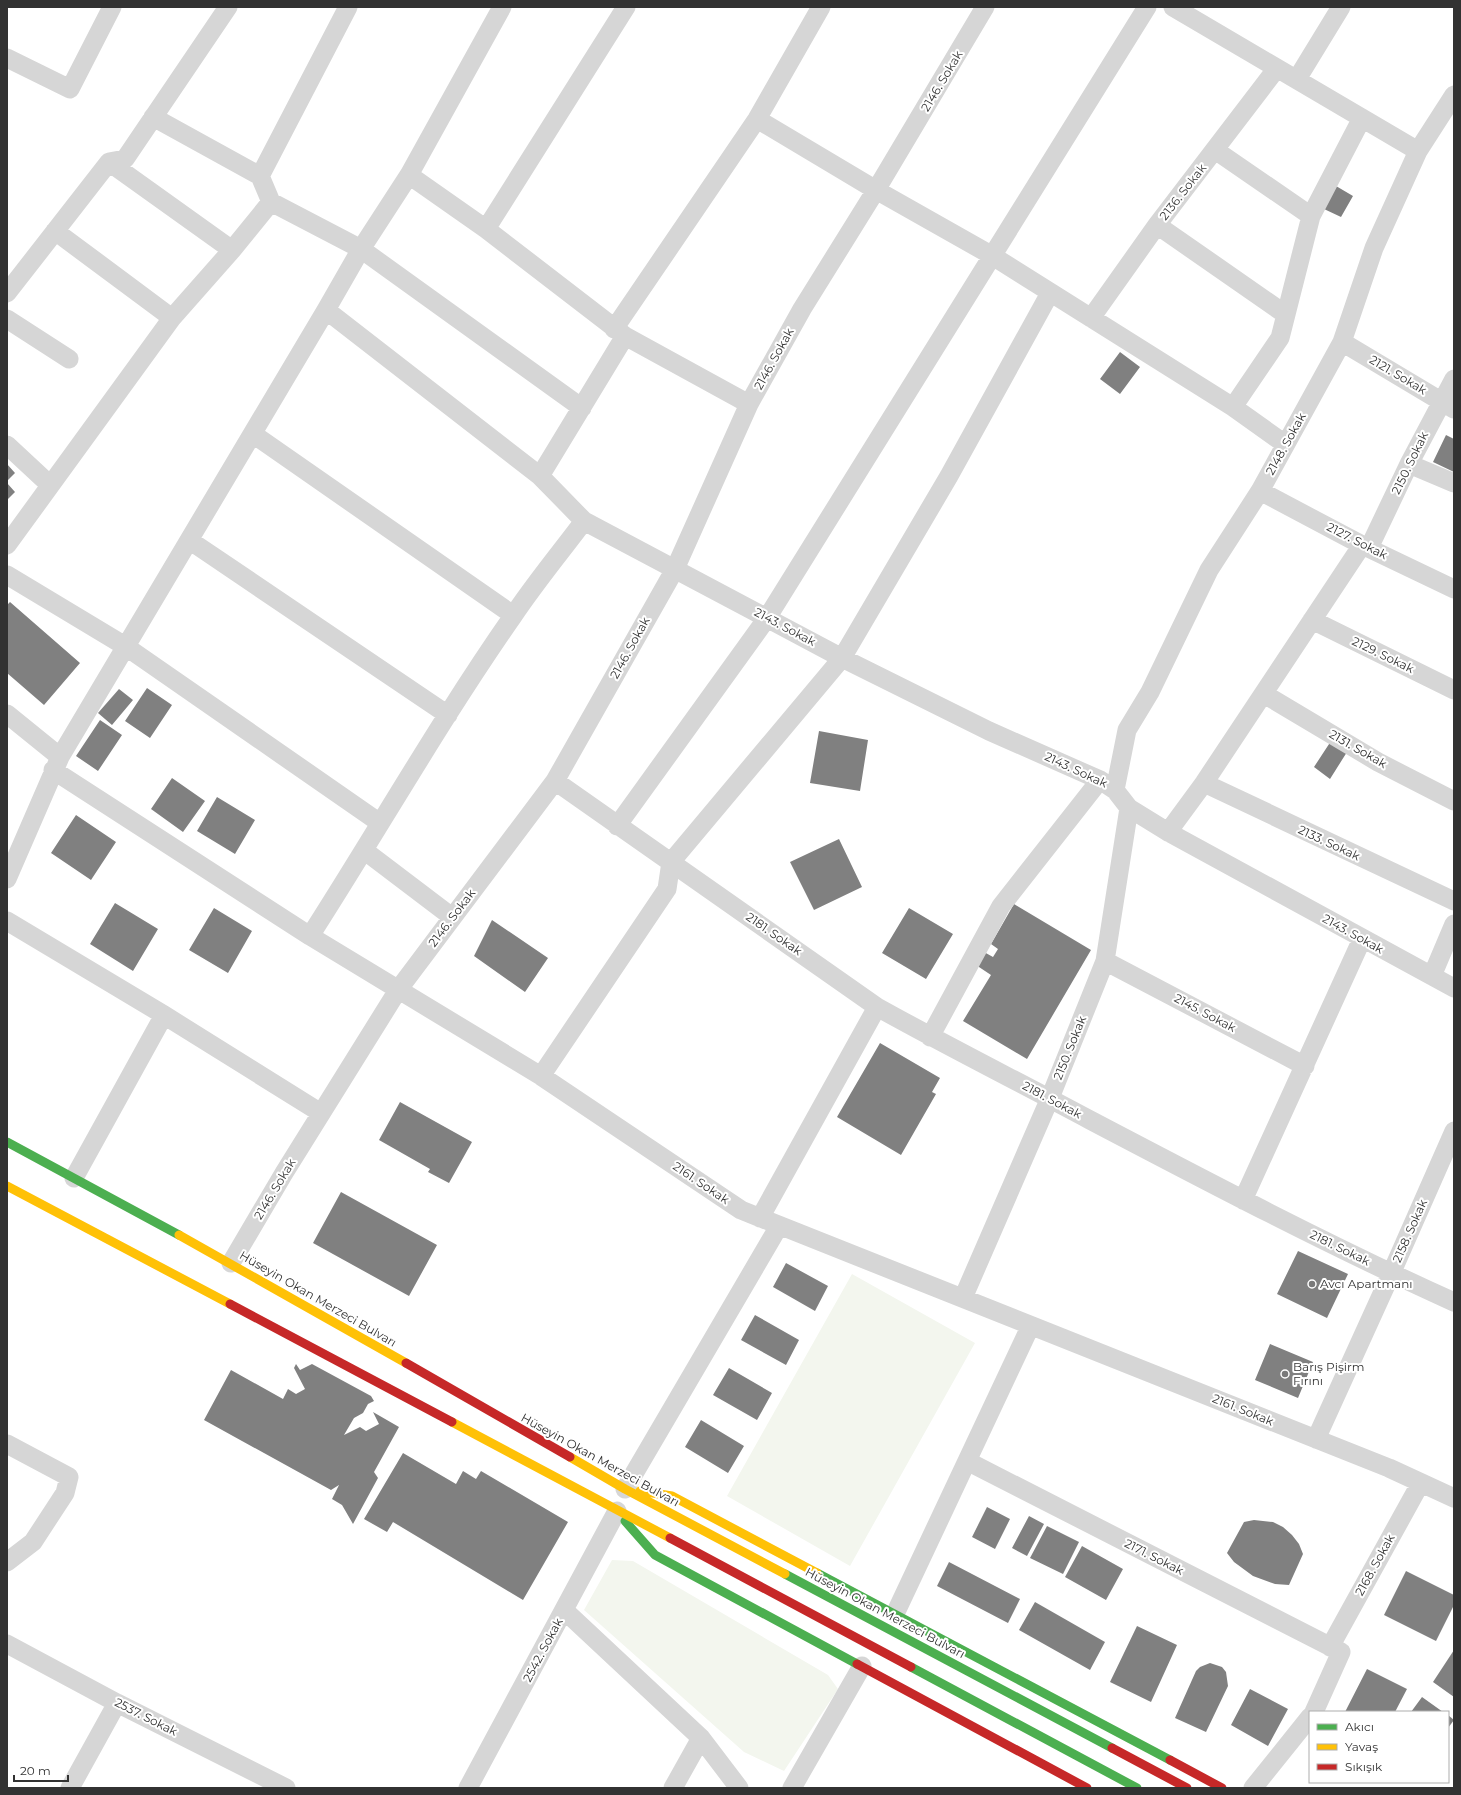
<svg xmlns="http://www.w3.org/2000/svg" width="1461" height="1795" font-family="Montserrat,sans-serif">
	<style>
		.green { fill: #f3f6ee }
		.building { fill: #808080 }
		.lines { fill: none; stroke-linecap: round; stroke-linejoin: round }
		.street { stroke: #d6d6d6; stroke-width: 19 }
		.fast { stroke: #4caf50; stroke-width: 9 }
		.slow { stroke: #ffc107; stroke-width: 9 }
		.jam { stroke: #c62828; stroke-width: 9 }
		.poi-dot { fill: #7a7a7a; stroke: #fff; stroke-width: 1.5 }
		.labels { text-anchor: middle; stroke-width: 4; stroke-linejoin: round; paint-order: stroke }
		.street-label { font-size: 12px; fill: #323232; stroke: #fff }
		.poi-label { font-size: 12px; fill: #323232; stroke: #fff; text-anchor: start }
	</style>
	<rect width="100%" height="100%" fill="#fff"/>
	<path class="green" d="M 852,1274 L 975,1343 L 850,1566 L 727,1496 Z
		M 612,1560 L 633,1561 L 828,1675 L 838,1689 L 784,1771 L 744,1752 L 584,1610 Z"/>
	<path class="building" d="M 1336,186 L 1353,196 L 1341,217 L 1324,209 Z
		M 1120,352 L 1140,367 L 1120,394 L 1100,379 Z
		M 1446,435 L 1454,439 L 1454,472 L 1433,462 Z
		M 7,464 L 15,473 L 7,481 Z
		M 7,483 L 15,492 L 7,500 Z
		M 10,602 L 80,663 L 44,705 L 7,673 L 7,605 Z
		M 147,688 L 172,705 L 150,738 L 125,721 Z
		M 119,689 L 133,700 L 112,725 L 98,713 Z
		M 100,720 L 122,735 L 98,771 L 76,756 Z
		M 819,731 L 868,740 L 860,791 L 810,783 Z
		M 1331,741 L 1347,752 L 1330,779 L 1314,767 Z
		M 172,778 L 205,801 L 183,832 L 151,809 Z
		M 217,797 L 255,820 L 235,854 L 197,831 Z
		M 76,815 L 116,842 L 91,880 L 51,853 Z
		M 839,839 L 862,887 L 814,910 L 790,862 Z
		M 115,903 L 158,929 L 133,971 L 90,944 Z
		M 1014,904 L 1091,950 L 1027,1059 L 963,1021 L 991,975 L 976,965 L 984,952 L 993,957 L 998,949 L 991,944 Z
		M 214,908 L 252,931 L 228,973 L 189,950 Z
		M 909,908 L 953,934 L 926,979 L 882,953 Z
		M 492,920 L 548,958 L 525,992 L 474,956 Z
		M 880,1043 L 940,1078 L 932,1092 L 936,1094 L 901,1155 L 837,1117 Z
		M 400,1102 L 472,1142 L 449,1183 L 428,1172 L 430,1169 L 379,1140 Z
		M 341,1192 L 437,1245 L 409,1296 L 313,1243 Z
		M 1298,1251 L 1348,1274 L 1327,1318 L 1277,1294 Z
		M 786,1263 L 828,1286 L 815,1311 L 773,1287 Z
		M 755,1315 L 799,1340 L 786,1365 L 741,1340 Z
		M 1270,1344 L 1313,1362 L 1298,1398 L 1255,1380 Z
		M 296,1364 L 300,1370 L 312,1364 L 371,1396 L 374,1401 L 368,1404 L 363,1413 L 354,1418 L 344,1435 L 360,1427 L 366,1431 L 379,1424 L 373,1412 L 399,1427 L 374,1472 L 378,1478 L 353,1524 L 342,1505 L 332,1499 L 339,1485 L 331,1490 L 204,1420 L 231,1370 L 283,1399 L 288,1389 L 296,1394 L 305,1389 L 294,1368 Z
		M 729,1368 L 772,1393 L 757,1420 L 713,1395 Z
		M 701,1420 L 744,1446 L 728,1473 L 685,1447 Z
		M 403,1453 L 456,1484 L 463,1471 L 476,1479 L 481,1471 L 568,1522 L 523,1600 L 393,1522 L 387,1532 L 364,1519 Z
		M 987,1507 L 1010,1519 L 995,1549 L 972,1537 Z
		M 1029,1516 L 1044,1524 L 1027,1556 L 1012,1548 Z
		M 1254,1520 L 1273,1522 L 1283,1527 L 1292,1535 L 1299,1544 L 1303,1554 L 1289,1585 L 1275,1584 L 1253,1576 L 1234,1562 L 1227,1553 L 1244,1522 Z
		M 1047,1526 L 1079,1542 L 1063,1574 L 1030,1558 Z
		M 1082,1546 L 1123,1569 L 1106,1600 L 1065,1577 Z
		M 949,1562 L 1020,1599 L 1008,1623 L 937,1586 Z
		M 1406,1571 L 1454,1595 L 1454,1605 L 1436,1641 L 1384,1615 Z
		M 1035,1602 L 1105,1642 L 1090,1670 L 1019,1630 Z
		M 1137,1626 L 1177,1645 L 1151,1702 L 1110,1682 Z
		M 1454,1650 L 1454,1697 L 1433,1682 Z
		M 1210,1663 L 1222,1667 L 1226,1672 L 1228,1686 L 1206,1732 L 1175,1718 L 1196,1671 L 1200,1667 Z
		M 1367,1669 L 1407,1689 L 1395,1712 L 1345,1712 Z
		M 1250,1689 L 1288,1709 L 1268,1746 L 1231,1725 Z
		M 1422,1697 L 1443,1712 L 1411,1712 Z
		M 1448,1715 L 1454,1720 L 1448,1728 Z"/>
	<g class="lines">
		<path class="street" d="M 1173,7 L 1418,151
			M 7,58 L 70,89 L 112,7
			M 1297,79 L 1341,7
			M 153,117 L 260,176 L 271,202 L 361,249 L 582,408
			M 757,119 L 876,190 L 991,255 L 1233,407 L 1285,444
			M 1215,150 L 1311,216
			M 109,162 L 232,250
			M 409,175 L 486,229 L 625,336 L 749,404
			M 260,176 L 348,7
			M 1157,225 L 1285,314
			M 486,229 L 626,7
			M 55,231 L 172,318
			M 7,293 L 109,162 L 125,159 L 228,7
			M 326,310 L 540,476 L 584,521 L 842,658 L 989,731 L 1100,780 L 1115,790 L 1129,808 L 1168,832 L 1454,988
			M 1091,318 L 1157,225 L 1277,68
			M 7,319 L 69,359
			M 614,329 L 757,119 L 821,7
			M 1342,342 L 1454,409
			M 1233,407 L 1280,338 L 1311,216 L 1362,118
			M 253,434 L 513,615
			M 7,445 L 50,485
			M 1409,464 L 1454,483
			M 540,476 L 625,336
			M 1260,491 L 1362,545 L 1454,589
			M 189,540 L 448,715
			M 7,545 L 172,318 L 232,250 L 271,202
			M 1369,548 L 1409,464 L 1454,379
			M 7,575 L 125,646 L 380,823
			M 1312,620 L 1454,690
			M 1264,694 L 1378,762 L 1454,801
			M 7,714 L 60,757
			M 53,770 L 310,936 L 541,1076 L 741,1210 L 1389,1468 L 1454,1498
			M 555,781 L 877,1007 C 947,1046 1019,1082 1090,1120 C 1210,1183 1330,1246 1454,1302
			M 1204,783 L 1454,901
			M 1115,790 L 1127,730 L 1150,692 L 1209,570 L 1260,491 L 1342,342 L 1374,248 L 1418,151 L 1454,95
			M 617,826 L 767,618 L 1147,7
			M 1168,832 L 1204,783 L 1362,545
			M 365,851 L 452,917
			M 7,879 L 60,757 L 326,310 L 361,249 L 409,175 L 502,7
			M 7,921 L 164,1015 L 321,1113
			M 310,936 C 378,830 441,719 513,616 C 535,583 560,553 584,521
			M 1105,961 L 1305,1066
			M 1432,976 L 1454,924
			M 930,1037 L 1001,906 L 1100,780
			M 541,1076 L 667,889 L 671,862 L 842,658 L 949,476 L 1050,293
			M 74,1178 L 164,1015
			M 1243,1200 L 1362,939
			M 760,1218 L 877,1007
			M 231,1263 L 284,1173 L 398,990 L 555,781 L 675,569 L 749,404 L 802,309 L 876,190 L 985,7
			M 963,1298 L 1050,1098 L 1105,961 L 1129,808
			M 1316,1439 L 1391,1274 L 1454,1131
			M 7,1444 L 69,1477 L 65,1493 L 33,1542 L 7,1562
			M 967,1461 L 1341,1652 L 1314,1712
			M 625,1489 L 779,1226
			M 564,1610 L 701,1738 L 739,1788
			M 895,1614 L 1030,1327
			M 7,1644 L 117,1703 L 286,1788
			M 1330,1647 L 1420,1484
			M 70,1788 L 117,1703
			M 468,1788 L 617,1511
			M 673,1788 L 701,1738
			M 792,1788 L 862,1666
			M 1253,1788 L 1310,1717"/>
		<path class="fast" d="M 7,1142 L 179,1235
			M 625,1521 L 655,1555 L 857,1664
			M 817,1573 L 1170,1760
			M 785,1574 L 1112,1748
			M 911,1667 L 1137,1788"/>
		<path class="slow" d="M 7,1186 L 230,1304
			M 179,1235 L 406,1363
			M 452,1422 L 670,1538
			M 570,1457 L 625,1489 L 785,1574
			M 640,1491 L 672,1496 L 817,1573"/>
		<path class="jam" d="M 230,1304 L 452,1422
			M 406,1363 L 570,1457
			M 670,1538 L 911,1667
			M 857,1664 L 1087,1788
			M 1112,1748 L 1187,1788
			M 1170,1760 L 1222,1788"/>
	</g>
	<g class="poi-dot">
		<circle cx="1312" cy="1284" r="4"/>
		<circle cx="1285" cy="1374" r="4"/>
	</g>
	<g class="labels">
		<g class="street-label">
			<text transform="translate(942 81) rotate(-59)" y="4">2146. Sokak</text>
			<text transform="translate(1183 192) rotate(-52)" y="4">2136. Sokak</text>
			<text transform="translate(774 359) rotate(-61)" y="4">2146. Sokak</text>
			<text transform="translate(1398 375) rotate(31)" y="4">2121. Sokak</text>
			<text transform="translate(1286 444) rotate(-61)" y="4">2148. Sokak</text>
			<text transform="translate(1410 463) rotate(-64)" y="4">2150. Sokak</text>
			<text transform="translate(1357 541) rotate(27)" y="4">2127. Sokak</text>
			<text transform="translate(785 627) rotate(28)" y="4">2143. Sokak</text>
			<text transform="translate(630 648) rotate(-61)" y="4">2146. Sokak</text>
			<text transform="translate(1383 655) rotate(26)" y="4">2129. Sokak</text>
			<text transform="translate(1358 749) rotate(30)" y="4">2131. Sokak</text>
			<text transform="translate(1076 770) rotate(25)" y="4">2143. Sokak</text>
			<text transform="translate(1329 843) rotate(25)" y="4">2133. Sokak</text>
			<text transform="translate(452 918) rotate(-53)" y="4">2146. Sokak</text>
			<text transform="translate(774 934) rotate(35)" y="4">2181. Sokak</text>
			<text transform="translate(1353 934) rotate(29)" y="4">2143. Sokak</text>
			<text transform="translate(1205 1013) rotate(28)" y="4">2145. Sokak</text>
			<text transform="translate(1070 1048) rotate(-68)" y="4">2150. Sokak</text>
			<text transform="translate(1052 1100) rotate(28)" y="4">2181. Sokak</text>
			<text transform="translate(701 1183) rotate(34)" y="4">2161. Sokak</text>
			<text transform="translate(275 1189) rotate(-59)" y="4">2146. Sokak</text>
			<text transform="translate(1410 1231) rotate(-66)" y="4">2158. Sokak</text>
			<text transform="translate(1340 1248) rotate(26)" y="4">2181. Sokak</text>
			<text transform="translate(318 1299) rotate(30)" y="4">Hüseyin Okan Merzeci Bulvarı</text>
			<text transform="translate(1243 1410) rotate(22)" y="4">2161. Sokak</text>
			<text transform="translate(600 1460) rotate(29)" y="4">Hüseyin Okan Merzeci Bulvarı</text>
			<text transform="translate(1154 1557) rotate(27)" y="4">2171. Sokak</text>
			<text transform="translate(1375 1565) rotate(-61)" y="4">2168. Sokak</text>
			<text transform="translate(885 1613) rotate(28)" y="4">Hüseyin Okan Merzeci Bulvarı</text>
			<text transform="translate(543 1650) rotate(-62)" y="4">2542. Sokak</text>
			<text transform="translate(146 1717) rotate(27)" y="4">2537. Sokak</text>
		</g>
		<g class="poi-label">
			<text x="1320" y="1288">Avcı Apartmanı</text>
			<text x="1293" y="1371">Barış Pişirm<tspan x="1293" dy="14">Fırını</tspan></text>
		</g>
	</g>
	<rect width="1461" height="1795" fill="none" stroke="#323232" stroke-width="16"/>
	<rect x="1309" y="1711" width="140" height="72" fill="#ffffff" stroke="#adadad"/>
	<rect x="1317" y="1724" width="20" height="6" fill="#4caf50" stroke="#adadad"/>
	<text x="1345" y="1731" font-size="12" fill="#323232">Akıcı</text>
	<rect x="1317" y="1744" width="20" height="6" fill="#ffc107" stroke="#adadad"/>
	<text x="1345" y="1751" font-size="12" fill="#323232">Yavaş</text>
	<rect x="1317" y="1764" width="20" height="6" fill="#c62828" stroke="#adadad"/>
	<text x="1345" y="1771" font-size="12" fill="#323232">Sıkışık</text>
	<path d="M14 1775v6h54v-6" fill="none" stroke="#323232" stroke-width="2"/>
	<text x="20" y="1775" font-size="12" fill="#323232" stroke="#ffffff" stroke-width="3" paint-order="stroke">20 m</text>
</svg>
